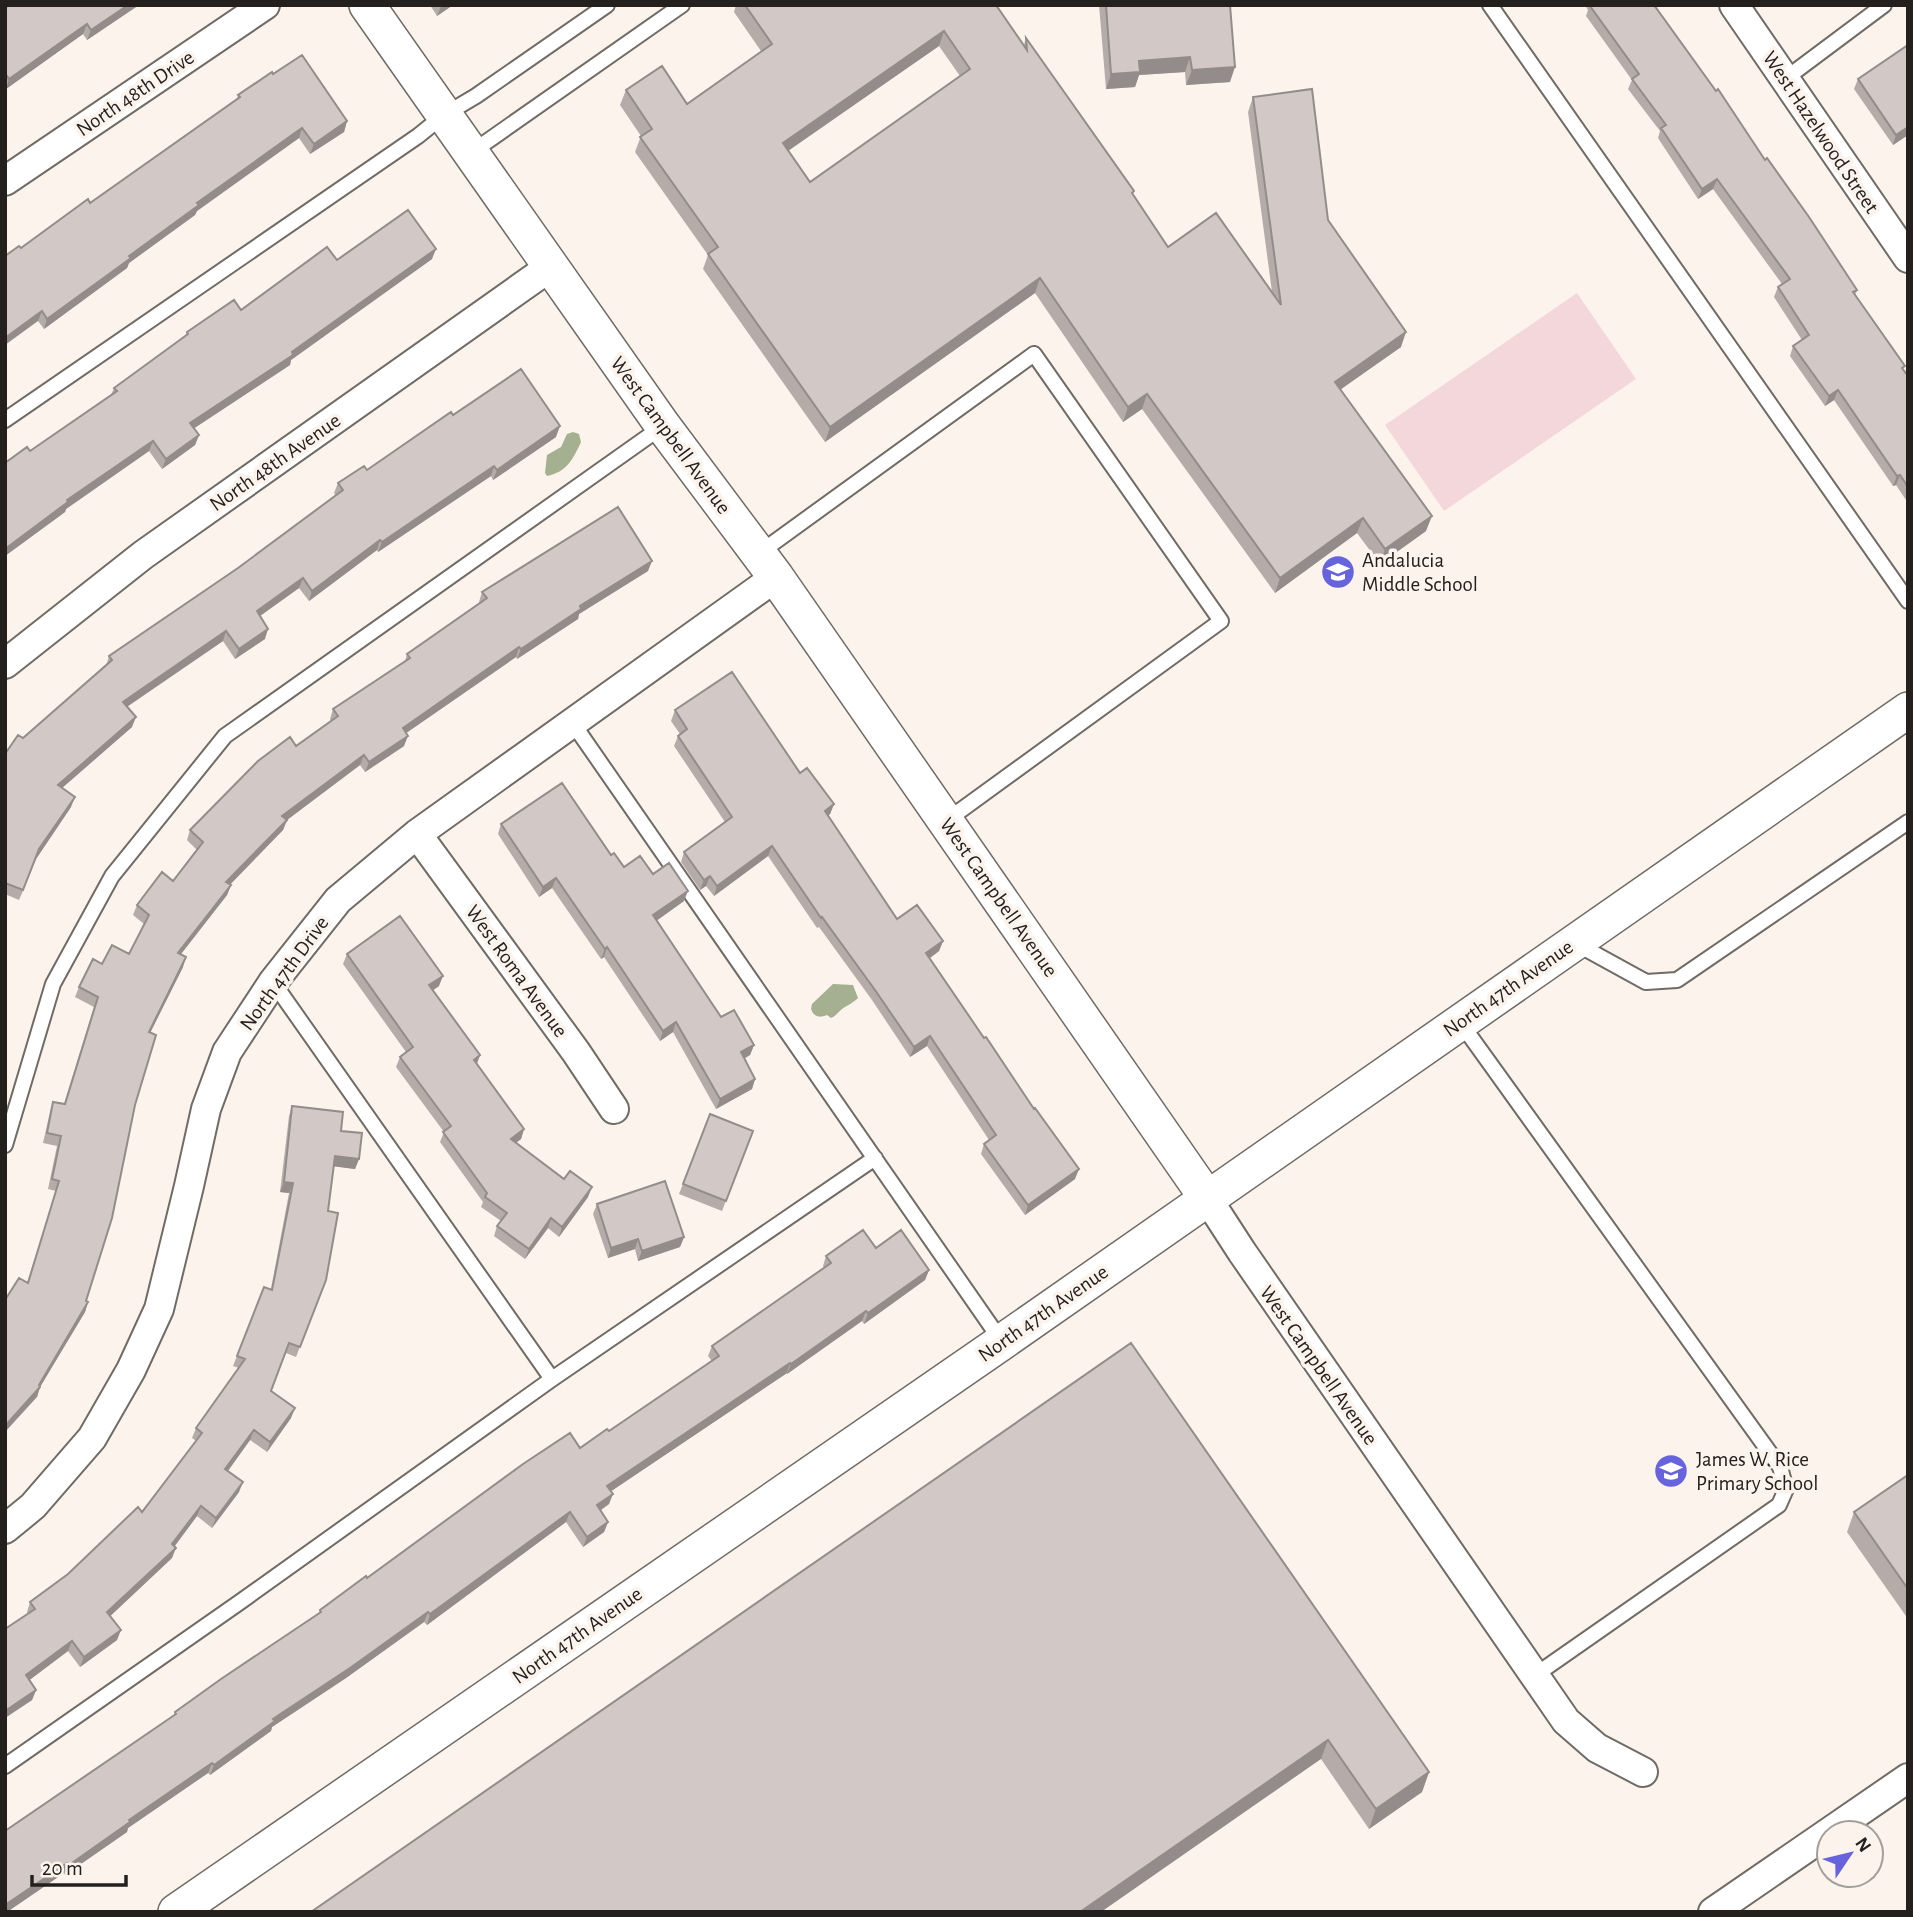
<svg xmlns="http://www.w3.org/2000/svg" width="1913" height="1917" font-family="'Alegreya Sans',sans-serif">
	<style>
		.green { fill: #f3d7db }
		.water { fill: #a5b090 }
		.lines { fill: none; stroke-linecap: round; stroke-linejoin: round }
		.service-casing { stroke: #716b65; stroke-width: 18 }
		.minor-casing { stroke: #716b65; stroke-width: 32 }
		.tertiary-casing { stroke: #716b65; stroke-width: 38 }
		.service { stroke: #fff; stroke-width: 14 }
		.minor { stroke: #fff; stroke-width: 28 }
		.tertiary { stroke: #fff; stroke-width: 35 }
		.wall { fill: #b5aca9; fill-rule: evenodd }
		.shaded-wall { fill: #938c8a }
		.building { fill: #d2c8c5; stroke: #938c8a; stroke-width: 2; fill-rule: evenodd }
		.labels { text-anchor: middle; stroke-width: 7; stroke-linejoin: round; paint-order: stroke }
		.street-label { font-size: 21px; fill: #23201e; stroke: #fbf3ec }
		.poi-label { font-size: 21px; fill: #23201e; stroke: #fbf3ec; text-anchor: start }
	</style>
	<rect width="100%" height="100%" fill="#fbf3ec"/>
	<path class="green" d="M 1577,293 L 1636,379 L 1444,511 L 1385,425 Z"/>
	<path class="water" d="M 573,432 L 579,434 L 581,442 C 573,459 567,472 547,476 L 545,473 L 547,455 L 561,447 L 567,434 Z
		M 833,984 L 853,985 L 858,998 C 853,1003 848,1005 842,1009 C 838,1012 836,1016 831,1018 L 827,1015 C 819,1018 814,1017 811,1009 L 812,1004 Z"/>
	<g class="lines">
		<g class="service-casing">
			<path id="service" d="M 1490,5 L 1908,601
				M 1785,79 L 1884,5
				M 472,152 L 682,5
				M 5,420 L 418,136 L 444,115 L 476,96 L 607,5
				M 758,554 L 1034,354 L 1221,621 L 946,821
				M 572,722 L 1002,1342
				M 1575,943 L 1646,982 L 1677,980 L 1908,822
				M 273,982 L 552,1379
				M 1460,1022 L 1780,1467 L 1786,1489 L 1779,1505 L 1534,1676
				M 5,1145 L 53,984 L 112,876 L 225,736 L 663,426
				M 5,1766 L 240,1602 L 552,1379 L 875,1158"/>
		</g>
		<g class="minor-casing">
			<path id="minor" d="M 1734,5 L 1908,258
				M 5,181 L 265,5
				M 5,664 L 143,555 L 550,267
				M 417,834 L 576,1052 L 614,1109
				M 1207,1198 L 1242,1252 L 1566,1721 L 1597,1748 L 1643,1772
				M 5,1529 L 33,1506 L 92,1438 L 131,1370 L 159,1309 L 189,1186 L 206,1109 L 227,1052 L 273,982 L 338,900 L 417,834 L 776,577
				M 1713,1912 L 1908,1778"/>
		</g>
		<g class="tertiary-casing">
			<path id="tertiary" d="M 367,5 L 663,426 L 776,577 L 1207,1198
				M 176,1912 L 1002,1342 L 1908,710"/>
		</g>
		<use href="#service" class="service"/>
		<use href="#minor" class="minor"/>
		<use href="#tertiary" class="tertiary"/>
	</g>
	<path class="wall" d="M 139,5 L 87,40 L 83,34 L 6,89 L 5,8 Z
		M 430,5 L 453,5 L 437,16 Z
		M 736,5 L 996,5 L 1024,45 L 1026,38 L 1168,247 L 1272,292 L 1248,112 L 1253,97 L 1328,220 L 1401,347 L 1340,389 L 1426,531 L 1380,564 L 1357,533 L 1275,593 L 1142,409 L 1123,422 L 1035,293 L 825,442 L 703,269 L 708,255 L 635,152 L 641,136 L 620,105 L 626,90 L 687,104 L 761,51 L 734,12 ZM 939,46 L 960,76 L 810,182 L 788,150 Z
		M 1099,5 L 1230,5 L 1230,82 L 1186,85 L 1185,72 L 1139,75 L 1135,87 L 1106,89 Z
		M 1585,5 L 1654,5 L 1857,290 L 1855,295 L 1908,376 L 1908,503 L 1896,485 L 1893,486 L 1834,400 L 1825,406 L 1790,356 L 1793,346 L 1802,340 L 1774,297 L 1778,287 L 1782,284 L 1713,189 L 1698,199 L 1658,138 L 1660,131 L 1628,89 L 1632,80 L 1586,16 L 1588,10 Z
		M 273,74 L 347,121 L 344,132 L 310,154 L 299,138 L 197,211 L 195,215 L 129,263 L 127,268 L 44,329 L 38,321 L 21,248 L 90,203 L 237,99 L 238,95 Z
		M 1858,79 L 1908,135 L 1893,145 L 1854,89 Z
		M 432,259 L 291,360 L 290,365 L 194,428 L 199,435 L 195,445 L 162,469 L 149,451 L 66,509 L 65,512 L 5,556 L 5,463 L 30,451 L 111,395 L 114,388 L 185,336 L 187,332 L 241,310 L 337,260 Z
		M 453,415 L 556,437 L 493,480 L 491,476 L 378,552 L 377,550 L 309,601 L 299,588 L 260,616 L 265,639 L 235,659 L 223,641 L 127,707 L 132,727 L 62,788 L 71,807 L 36,859 L 19,900 L 5,894 L 5,754 L 106,666 L 109,656 L 238,568 L 336,496 L 334,493 L 338,483 L 367,470 Z
		M 648,571 L 579,614 L 578,619 L 517,659 L 516,657 L 406,733 L 404,746 L 365,772 L 360,765 L 287,820 L 283,830 L 230,884 L 231,885 L 227,895 L 181,954 L 183,967 L 150,1033 L 135,1105 L 86,1301 L 88,1302 L 85,1312 L 40,1387 L 37,1397 L 27,1283 L 56,1191 L 48,1189 L 57,1146 L 43,1143 L 50,1112 L 53,1102 L 64,1104 L 94,1007 L 75,997 L 79,987 L 102,964 L 129,954 L 144,924 L 133,915 L 137,905 L 173,881 L 197,850 L 187,840 L 190,830 L 296,746 L 331,721 L 330,719 L 333,709 L 405,661 L 407,654 L 480,603 L 479,602 L 482,592 Z
		M 675,710 L 800,773 L 834,804 L 830,814 L 828,816 L 897,919 L 943,941 L 939,951 L 930,958 L 1075,1179 L 1025,1215 L 981,1154 L 984,1144 L 989,1140 L 927,1046 L 910,1057 L 872,1000 L 819,927 L 817,928 L 768,856 L 714,896 L 706,886 L 700,890 L 681,862 L 684,852 L 725,822 L 674,746 L 678,736 L 680,734 L 671,721 Z
		M 501,824 L 611,855 L 624,867 L 653,874 L 684,901 L 656,921 L 721,1017 L 754,1045 L 750,1055 L 744,1059 L 755,1079 L 752,1089 L 716,1109 L 673,1032 L 660,1041 L 604,957 L 601,959 L 552,888 L 539,897 L 498,834 Z
		M 347,954 L 439,986 L 433,990 L 480,1055 L 477,1064 L 524,1129 L 521,1139 L 516,1143 L 588,1197 L 559,1237 L 548,1228 L 525,1259 L 494,1236 L 497,1226 L 501,1221 L 481,1207 L 483,1202 L 440,1142 L 444,1132 L 396,1067 L 400,1057 L 406,1052 L 343,964 Z
		M 292,1106 L 341,1131 L 359,1159 L 355,1169 L 334,1166 L 328,1211 L 326,1280 L 296,1357 L 286,1353 L 271,1391 L 291,1418 L 267,1452 L 250,1440 L 228,1471 L 239,1492 L 212,1528 L 197,1516 L 174,1546 L 172,1558 L 110,1616 L 117,1640 L 80,1667 L 68,1651 L 29,1680 L 36,1690 L 32,1700 L 5,1718 L 5,1629 L 28,1614 L 27,1612 L 30,1602 L 68,1574 L 142,1512 L 196,1441 L 192,1438 L 196,1428 L 239,1368 L 233,1366 L 264,1287 L 271,1289 L 289,1193 L 280,1192 L 289,1116 Z
		M 753,1131 L 722,1211 L 679,1194 L 683,1184 Z
		M 597,1204 L 684,1237 L 680,1247 L 638,1261 L 635,1249 L 608,1258 L 593,1214 Z
		M 876,1248 L 929,1270 L 925,1280 L 864,1324 L 862,1321 L 787,1374 L 787,1373 L 611,1491 L 609,1504 L 600,1511 L 608,1522 L 604,1532 L 583,1547 L 566,1522 L 427,1625 L 424,1622 L 346,1678 L 272,1727 L 271,1731 L 210,1775 L 208,1773 L 128,1828 L 127,1832 L 65,1875 L 64,1873 L 7,1912 L 174,1715 L 175,1712 L 319,1613 L 320,1610 L 367,1578 L 609,1431 L 712,1361 L 708,1356 L 712,1346 L 824,1268 L 823,1266 L 826,1256 Z
		M 1131,1343 L 1429,1772 L 1422,1792 L 1369,1829 L 1321,1759 Z
		M 1908,1475 L 1908,1619 L 1847,1532 L 1854,1512 Z"/>
	<path class="shaded-wall" d="M 128,5 L 139,5 L 87,40 L 91,30 Z
		M 442,5 L 453,5 L 437,16 L 441,6 Z
		M 87,24 L 83,34 L 6,89 L 9,79 Z
		M 944,31 L 939,46 L 778,158 L 783,143 Z
		M 1190,57 L 1185,72 L 1139,75 L 1135,87 L 1106,89 L 1111,74 L 1139,61 Z
		M 1235,67 L 1230,82 L 1186,85 L 1192,70 Z
		M 347,121 L 344,132 L 310,154 L 314,144 Z
		M 1908,127 L 1908,135 L 1893,145 L 1896,135 Z
		M 302,128 L 299,138 L 197,211 L 195,215 L 129,263 L 127,268 L 44,329 L 47,319 L 197,203 Z
		M 1717,179 L 1713,189 L 1698,199 L 1702,189 Z
		M 436,249 L 432,259 L 291,360 L 290,365 L 187,433 L 190,423 Z
		M 1040,278 L 1035,293 L 825,442 L 830,427 Z
		M 42,311 L 38,321 L 5,345 L 5,338 Z
		M 1406,332 L 1401,347 L 1330,397 L 1335,382 Z
		M 1838,390 L 1834,400 L 1825,406 L 1829,396 Z
		M 1147,394 L 1142,409 L 1123,422 L 1128,407 Z
		M 560,426 L 556,437 L 493,480 L 497,470 Z
		M 199,435 L 195,445 L 162,469 L 166,459 Z
		M 153,441 L 149,451 L 66,509 L 65,512 L 5,556 L 5,549 L 67,500 Z
		M 494,466 L 491,476 L 378,552 L 382,542 Z
		M 1900,475 L 1896,485 L 1893,486 L 1897,476 Z
		M 1432,516 L 1426,531 L 1380,564 L 1385,549 Z
		M 1363,518 L 1357,533 L 1275,593 L 1280,578 Z
		M 380,540 L 377,550 L 309,601 L 312,591 Z
		M 652,561 L 648,571 L 579,614 L 578,619 L 517,659 L 521,649 L 580,606 Z
		M 303,578 L 299,588 L 253,621 L 257,611 Z
		M 268,629 L 265,639 L 235,659 L 239,649 Z
		M 226,631 L 223,641 L 119,712 L 123,702 Z
		M 519,647 L 516,657 L 399,738 L 403,728 Z
		M 136,717 L 132,727 L 54,795 L 58,785 Z
		M 408,736 L 404,746 L 365,772 L 369,762 Z
		M 364,755 L 360,765 L 279,826 L 282,816 Z
		M 75,797 L 71,807 L 36,859 L 19,900 L 39,849 Z
		M 834,804 L 830,814 L 821,821 L 825,811 Z
		M 287,820 L 283,830 L 223,892 L 226,882 Z
		M 772,846 L 768,856 L 714,896 L 717,886 Z
		M 710,876 L 706,886 L 700,890 L 704,880 Z
		M 556,878 L 552,888 L 539,897 L 543,887 Z
		M 231,885 L 227,895 L 174,963 L 178,953 Z
		M 688,891 L 684,901 L 649,926 L 653,915 Z
		M 943,941 L 939,951 L 923,963 L 926,953 Z
		M 607,947 L 604,957 L 601,959 L 605,949 Z
		M 186,957 L 183,967 L 145,1043 L 149,1032 Z
		M 443,976 L 439,986 L 425,996 L 429,985 Z
		M 676,1022 L 673,1032 L 660,1041 L 663,1031 Z
		M 930,1036 L 927,1046 L 910,1057 L 914,1047 Z
		M 754,1045 L 750,1055 L 737,1062 L 741,1052 Z
		M 480,1055 L 476,1065 L 474,1060 Z
		M 755,1079 L 752,1089 L 716,1109 L 720,1099 Z
		M 524,1129 L 521,1139 L 507,1149 L 511,1139 Z
		M 335,1156 L 359,1159 L 355,1169 L 331,1166 Z
		M 1079,1169 L 1075,1179 L 1025,1215 L 1028,1205 Z
		M 284,1182 L 293,1183 L 289,1193 L 280,1192 Z
		M 592,1187 L 588,1197 L 559,1237 L 562,1227 Z
		M 551,1218 L 548,1228 L 525,1259 L 529,1249 Z
		M 684,1237 L 680,1247 L 638,1261 L 642,1251 Z
		M 638,1239 L 635,1249 L 608,1258 L 611,1248 Z
		M 929,1270 L 925,1280 L 864,1324 L 868,1313 Z
		M 88,1302 L 85,1312 L 40,1387 L 37,1397 L 5,1432 L 5,1426 L 39,1385 Z
		M 866,1311 L 862,1321 L 787,1374 L 791,1364 Z
		M 790,1363 L 787,1373 L 604,1496 L 607,1486 Z
		M 295,1408 L 291,1418 L 267,1452 L 270,1442 Z
		M 254,1430 L 250,1440 L 222,1479 L 225,1469 Z
		M 243,1482 L 239,1492 L 212,1528 L 216,1518 Z
		M 613,1494 L 609,1504 L 593,1515 L 597,1505 Z
		M 201,1506 L 197,1516 L 169,1554 L 172,1544 Z
		M 570,1512 L 566,1522 L 427,1625 L 430,1614 Z
		M 608,1522 L 604,1532 L 583,1547 L 587,1537 Z
		M 176,1548 L 172,1558 L 104,1622 L 107,1612 Z
		M 428,1612 L 424,1622 L 346,1678 L 272,1727 L 271,1731 L 210,1775 L 214,1765 L 273,1719 Z
		M 121,1630 L 117,1640 L 80,1667 L 84,1657 Z
		M 72,1641 L 68,1651 L 23,1685 L 26,1675 Z
		M 36,1690 L 32,1700 L 5,1718 L 5,1711 Z
		M 1328,1740 L 1321,1759 L 1101,1912 L 1080,1912 Z
		M 212,1763 L 208,1773 L 128,1828 L 127,1832 L 65,1875 L 69,1865 L 129,1820 Z
		M 1429,1772 L 1422,1792 L 1369,1829 L 1376,1809 Z
		M 67,1863 L 64,1873 L 7,1912 L 5,1912 L 5,1905 Z"/>
	<path class="building" d="M 9,5 L 128,5 L 91,30 L 87,24 L 9,79 L 7,76 L 5,77 L 5,8 Z
		M 745,5 L 996,5 L 1027,50 L 1026,38 L 1134,191 L 1132,193 L 1168,247 L 1216,213 L 1281,305 L 1253,97 L 1312,89 L 1328,220 L 1406,332 L 1335,382 L 1432,516 L 1385,549 L 1363,518 L 1280,578 L 1147,394 L 1128,407 L 1040,278 L 830,427 L 708,254 L 718,247 L 640,137 L 652,129 L 626,90 L 662,66 L 687,104 L 772,44 ZM 944,31 L 970,69 L 810,182 L 783,143 Z
		M 1106,5 L 1230,5 L 1235,67 L 1192,70 L 1190,57 L 1139,61 L 1140,72 L 1111,74 Z
		M 1591,5 L 1654,5 L 1716,91 L 1718,89 L 1765,160 L 1767,158 L 1809,217 L 1857,290 L 1853,292 L 1905,366 L 1902,368 L 1908,376 L 1908,487 L 1900,475 L 1897,476 L 1838,390 L 1829,396 L 1793,346 L 1809,335 L 1778,287 L 1790,279 L 1717,179 L 1702,189 L 1661,128 L 1666,125 L 1632,79 L 1639,74 L 1590,6 Z
		M 1908,45 L 1908,127 L 1896,135 L 1858,79 Z
		M 302,55 L 347,121 L 314,144 L 302,128 L 197,203 L 199,205 L 129,256 L 131,258 L 47,319 L 42,311 L 5,338 L 5,256 L 19,246 L 21,248 L 88,199 L 90,203 L 240,97 L 238,95 L 272,72 L 273,74 Z
		M 408,210 L 436,249 L 292,352 L 293,355 L 190,423 L 199,435 L 166,459 L 153,441 L 67,500 L 68,502 L 5,549 L 5,463 L 27,447 L 30,451 L 117,391 L 114,388 L 188,334 L 187,332 L 234,300 L 241,310 L 327,247 L 337,260 Z
		M 521,369 L 560,426 L 497,470 L 494,466 L 382,542 L 380,540 L 312,591 L 303,578 L 257,611 L 268,629 L 239,649 L 226,631 L 123,702 L 136,717 L 58,785 L 75,797 L 39,849 L 23,890 L 5,883 L 5,754 L 18,735 L 23,738 L 112,660 L 109,656 L 238,568 L 343,490 L 338,483 L 364,466 L 367,470 L 451,412 L 453,415 Z
		M 618,507 L 652,561 L 580,606 L 581,609 L 521,649 L 519,647 L 403,728 L 408,736 L 369,762 L 364,755 L 282,816 L 287,820 L 226,882 L 231,885 L 178,953 L 186,957 L 149,1032 L 156,1035 L 135,1105 L 112,1218 L 86,1301 L 88,1302 L 39,1385 L 40,1387 L 5,1426 L 5,1300 L 19,1278 L 28,1283 L 59,1181 L 52,1179 L 61,1136 L 47,1133 L 53,1102 L 65,1104 L 98,997 L 79,987 L 93,959 L 102,964 L 112,945 L 129,954 L 149,915 L 137,905 L 162,872 L 173,881 L 203,842 L 190,830 L 258,761 L 290,737 L 296,746 L 338,716 L 333,709 L 410,658 L 407,654 L 487,598 L 482,592 Z
		M 732,672 L 800,773 L 807,768 L 834,804 L 825,811 L 897,919 L 917,905 L 943,941 L 926,953 L 984,1038 L 986,1037 L 1034,1109 L 1035,1108 L 1079,1169 L 1028,1205 L 984,1144 L 996,1135 L 930,1036 L 914,1047 L 875,990 L 822,917 L 821,918 L 772,846 L 717,886 L 710,876 L 704,880 L 684,852 L 732,817 L 678,736 L 687,729 L 675,710 Z
		M 562,783 L 611,855 L 614,853 L 624,867 L 640,856 L 653,874 L 669,863 L 688,891 L 653,915 L 721,1017 L 734,1010 L 754,1045 L 741,1052 L 755,1079 L 720,1099 L 676,1022 L 663,1031 L 607,947 L 605,949 L 556,878 L 543,887 L 501,824 Z
		M 400,916 L 443,976 L 429,985 L 480,1055 L 474,1060 L 524,1129 L 511,1139 L 564,1179 L 570,1171 L 592,1187 L 562,1227 L 551,1218 L 529,1249 L 497,1226 L 507,1213 L 485,1197 L 487,1193 L 443,1132 L 451,1126 L 400,1057 L 413,1047 L 347,954 Z
		M 292,1106 L 343,1112 L 341,1131 L 362,1133 L 359,1159 L 335,1156 L 328,1211 L 338,1213 L 326,1280 L 300,1347 L 289,1343 L 271,1391 L 295,1408 L 270,1442 L 254,1430 L 225,1469 L 243,1482 L 216,1518 L 201,1506 L 172,1544 L 176,1548 L 107,1612 L 121,1630 L 84,1657 L 72,1641 L 26,1675 L 36,1690 L 5,1711 L 5,1629 L 35,1609 L 30,1602 L 68,1574 L 138,1507 L 142,1512 L 202,1433 L 196,1428 L 245,1359 L 237,1356 L 264,1287 L 272,1290 L 293,1183 L 284,1182 Z
		M 710,1114 L 753,1131 L 726,1201 L 683,1184 Z
		M 665,1181 L 684,1237 L 642,1251 L 638,1239 L 611,1248 L 597,1204 Z
		M 863,1230 L 876,1248 L 901,1230 L 929,1270 L 868,1313 L 866,1311 L 791,1364 L 790,1363 L 607,1486 L 613,1494 L 597,1505 L 608,1522 L 587,1537 L 570,1512 L 430,1614 L 428,1612 L 350,1668 L 273,1719 L 275,1721 L 214,1765 L 212,1763 L 129,1820 L 130,1822 L 69,1865 L 67,1863 L 5,1905 L 5,1831 L 176,1714 L 175,1712 L 221,1679 L 321,1612 L 320,1610 L 366,1576 L 367,1578 L 523,1464 L 570,1433 L 580,1448 L 607,1429 L 609,1431 L 719,1356 L 712,1346 L 831,1263 L 826,1256 Z
		M 1131,1343 L 1429,1772 L 1376,1809 L 1328,1740 L 1080,1912 L 311,1912 Z
		M 1908,1475 L 1908,1589 L 1854,1512 Z"/>
	<defs>
		<g id="school-disc" transform="scale(1.75)"><circle r="9.5" fill="#6663dc" stroke="#fbf3ec"/><path d="M0-5L7-2L0 1L-7-2ZM-4 1L0 2.5L4 1V4Q0 6-4 4Z" fill="#fff"/></g>
	</defs>
	<g fill-rule="evenodd">
		<use href="#school-disc" x="1338" y="572"/>
		<use href="#school-disc" x="1671" y="1471"/>
	</g>
	<g class="labels">
		<g class="street-label">
			<text transform="translate(135 93) rotate(-34)" y="7">North 48th Drive</text>
			<text transform="translate(1821 132) rotate(56)" y="7">West Hazelwood Street</text>
			<text transform="translate(671 435) rotate(54)" y="7">West Campbell Avenue</text>
			<text transform="translate(275 462) rotate(-35)" y="7">North 48th Avenue</text>
			<text transform="translate(999 897) rotate(55)" y="7">West Campbell Avenue</text>
			<text transform="translate(517 971) rotate(54)" y="7">West Roma Avenue</text>
			<text transform="translate(284 973) rotate(-54)" y="7">North 47th Drive</text>
			<text transform="translate(1508 988) rotate(-35)" y="7">North 47th Avenue</text>
			<text transform="translate(1043 1313) rotate(-35)" y="7">North 47th Avenue</text>
			<text transform="translate(1319 1365) rotate(55)" y="7">West Campbell Avenue</text>
			<text transform="translate(577 1635) rotate(-35)" y="7">North 47th Avenue</text>
		</g>
		<g class="poi-label">
			<text x="1362" y="567">Andalucia<tspan x="1362" dy="24">Middle School</tspan></text>
			<text x="1696" y="1466">James W. Rice<tspan x="1696" dy="24">Primary School</tspan></text>
		</g>
	</g>
	<rect width="1913" height="1917" fill="none" stroke="#23201e" stroke-width="14"/>
	<g transform="translate(1850 1854) rotate(55)"><circle r="33" fill="#fbf3ec" stroke="#a59f9a" stroke-width="2"/>
	<path d="M0-5L12 26L0 18L-12 26Z" fill="#6663dc"/>
	<text y="-10" font-size="19" font-weight="bold" text-anchor="middle" fill="#23201e">N</text>
	</g>
	<path d="M32 1875v10h94v-10" fill="none" stroke="#23201e" stroke-width="3.5"/>
	<text x="42" y="1875" font-size="21" fill="#23201e" stroke="#fbf3ec" stroke-width="5" paint-order="stroke">20 m</text>
</svg>
